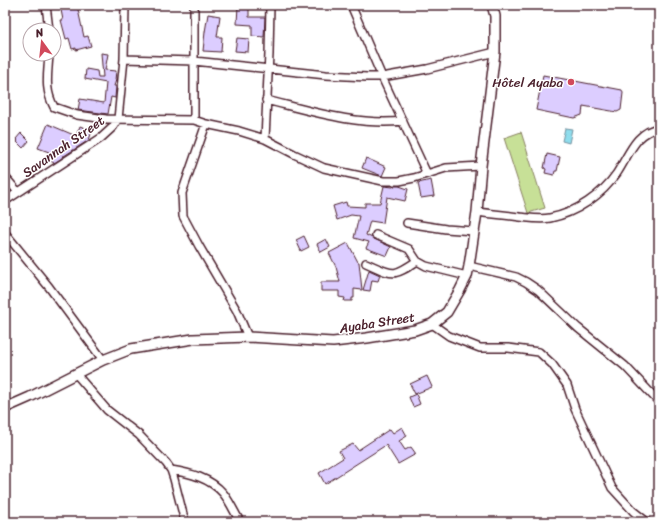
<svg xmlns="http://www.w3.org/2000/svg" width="664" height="527" font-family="Sriracha,sans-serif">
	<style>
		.green { fill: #c7e097; stroke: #888061 }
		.water { fill: #8fdded; stroke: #73919f }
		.building { fill: #dccdff; stroke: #4a1f2b }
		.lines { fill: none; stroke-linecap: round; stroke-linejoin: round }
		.minor-casing { stroke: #4a1f2b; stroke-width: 10 }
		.major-casing { stroke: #4a1f2b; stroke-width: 12 }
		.minor { stroke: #fff; stroke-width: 7 }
		.major { stroke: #fff; stroke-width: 9 }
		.poi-dot { fill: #d1495b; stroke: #fff; stroke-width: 1.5 }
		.labels { text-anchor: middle; stroke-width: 3; stroke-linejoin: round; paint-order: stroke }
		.poi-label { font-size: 13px; fill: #4a1f2b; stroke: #fff; text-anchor: end }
		.street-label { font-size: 13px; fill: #4a1f2b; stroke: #fff }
	</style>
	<rect width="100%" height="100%" fill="#fff"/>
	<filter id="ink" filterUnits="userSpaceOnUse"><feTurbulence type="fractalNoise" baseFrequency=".025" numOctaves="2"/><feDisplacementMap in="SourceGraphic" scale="8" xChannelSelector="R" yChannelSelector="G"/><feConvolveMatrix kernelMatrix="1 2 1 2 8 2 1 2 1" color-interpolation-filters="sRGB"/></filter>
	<g filter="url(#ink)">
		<path class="green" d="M 521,132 L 545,208 L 528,213 L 504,138 Z"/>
		<path class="water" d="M 565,128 L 572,129 L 569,143 L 562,141 Z"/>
		<path class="building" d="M 60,5 L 77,5 L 84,37 L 88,36 L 91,46 L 76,50 L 76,48 L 72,49 L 69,38 L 66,39 L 61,20 L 63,20 Z
			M 238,5 L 249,5 L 249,17 L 265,17 L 264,37 L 252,36 L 252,25 L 237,24 Z
			M 208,14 L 220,16 L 217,37 L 222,37 L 221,52 L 203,51 L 205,32 Z
			M 237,38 L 249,39 L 248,52 L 235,51 Z
			M 101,53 L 108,54 L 105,70 L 116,71 L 115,80 L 116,80 L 114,86 L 116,86 L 115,98 L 111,97 L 108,114 L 78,110 L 80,99 L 104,103 L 106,83 L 85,79 L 86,69 L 97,71 L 98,77 L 103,77 Z
			M 543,75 L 622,90 L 623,93 L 621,110 L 617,112 L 583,106 L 582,115 L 574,118 L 536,110 Z
			M 48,124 L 76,136 L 80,126 L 92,131 L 89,140 L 64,156 L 63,155 L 62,158 L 54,163 L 46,158 L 49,152 L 38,148 Z
			M 21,133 L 29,141 L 23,148 L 17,142 L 18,141 L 16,139 Z
			M 547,154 L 560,157 L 557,171 L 555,171 L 554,175 L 545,173 L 546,169 L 544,168 Z
			M 366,158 L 386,167 L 382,176 L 362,168 Z
			M 431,180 L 434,196 L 421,198 L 418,183 Z
			M 384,186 L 393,187 L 393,186 L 399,186 L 408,189 L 405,201 L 387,197 L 383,223 L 370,221 L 366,235 L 391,247 L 387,256 L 366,248 L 369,242 L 354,238 L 359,216 L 351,215 L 337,220 L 333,206 L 346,202 L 347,206 L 365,207 L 365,203 L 380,203 Z
			M 304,236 L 309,247 L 301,251 L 296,240 Z
			M 326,239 L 330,247 L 321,252 L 317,244 Z
			M 348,243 L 358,262 L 359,262 L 362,290 L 354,289 L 354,298 L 352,298 L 352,301 L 344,301 L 345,298 L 339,297 L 339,291 L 321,291 L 321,282 L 340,282 L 336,267 L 329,253 Z
			M 369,270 L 380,275 L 378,281 L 372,280 L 370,291 L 363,290 Z
			M 427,376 L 432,387 L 415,394 L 410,384 Z
			M 416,394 L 420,404 L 413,407 L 409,397 Z
			M 402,427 L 407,436 L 399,441 L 405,450 L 411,447 L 416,454 L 398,464 L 386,445 L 325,484 L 319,473 L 343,458 L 339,451 L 353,444 L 358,450 L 390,429 L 393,433 Z"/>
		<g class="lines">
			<g class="minor-casing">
				<path id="minor" d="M 46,5 L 49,30
					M 351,5 L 382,77 L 427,174
					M 49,54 C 48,74 44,89 54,107 L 77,115 L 106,119 L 194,120 L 206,124 L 239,131 L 265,139 L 294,154 L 324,168 L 383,181 L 399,181 L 414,178 L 446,168 L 481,166
					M 124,59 L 194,61 L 326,75 L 367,77 L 382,77 L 427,69 L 495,52
					M 266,100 C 311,111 357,126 403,121
					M 194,120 L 194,5
					M 206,124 L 182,193 L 183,216 L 199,246 L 237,311 L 248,337
					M 265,139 L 269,54 L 270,5
					M 5,177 L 18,192
					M 5,201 L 101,138 L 113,127 L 118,119 L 124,59 L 125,5
					M 477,212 C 491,214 506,215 520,217 C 530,218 540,220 550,218 C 576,213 602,195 617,173 C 629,155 635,132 659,128
					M 407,223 L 446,229 L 474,231
					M 5,233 L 49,287 L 103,360
					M 376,235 L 409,249 L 417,261 L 426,266 L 467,276
					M 366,263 C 394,275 392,278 417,261
					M 469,266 L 516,277 L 526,282 L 538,290 L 578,328 L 625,366 L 659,402
					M 432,324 L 449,336 L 480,348 L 508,348 L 539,352 L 552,364 L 567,385 L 575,409 L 612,488 L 633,511 L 647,522
					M 76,374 L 107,410 L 139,435 L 166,463 L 171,470 L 174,479 L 185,522
					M 171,470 C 190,473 210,478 223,493 C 229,500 234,511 239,520"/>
			</g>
			<g class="major-casing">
				<path id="major" d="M 5,408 L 30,397 L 103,360 L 131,349 L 193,339 L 248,337 L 333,342 L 367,338 L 415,330 L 432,324 L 447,312 L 460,290 L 467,276 L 469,266 L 477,212 L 481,166 L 495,52 L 495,16 L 492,5"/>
			</g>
			<use href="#minor" class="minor"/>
			<use href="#major" class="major"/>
		</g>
	</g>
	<circle class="poi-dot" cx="571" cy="82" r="4"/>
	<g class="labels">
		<g class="poi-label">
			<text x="563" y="87">Hôtel Ayaba</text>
		</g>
		<g class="street-label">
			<text transform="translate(63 146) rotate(-35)" y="5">Savannah Street</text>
			<text transform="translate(377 322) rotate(-9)" y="5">Ayaba Street</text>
		</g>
	</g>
	<rect width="664" height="527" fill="none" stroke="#fff" stroke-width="20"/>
	<rect x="10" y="10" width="644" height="507" fill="none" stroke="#4a1f2b" stroke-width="1.5" filter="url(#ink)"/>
	<g transform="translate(42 42) rotate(345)"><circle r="19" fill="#ffffff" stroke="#b7a5aa"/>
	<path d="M0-3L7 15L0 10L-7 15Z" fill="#d1495b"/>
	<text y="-6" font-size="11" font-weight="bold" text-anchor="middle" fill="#4a1f2b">N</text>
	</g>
</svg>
